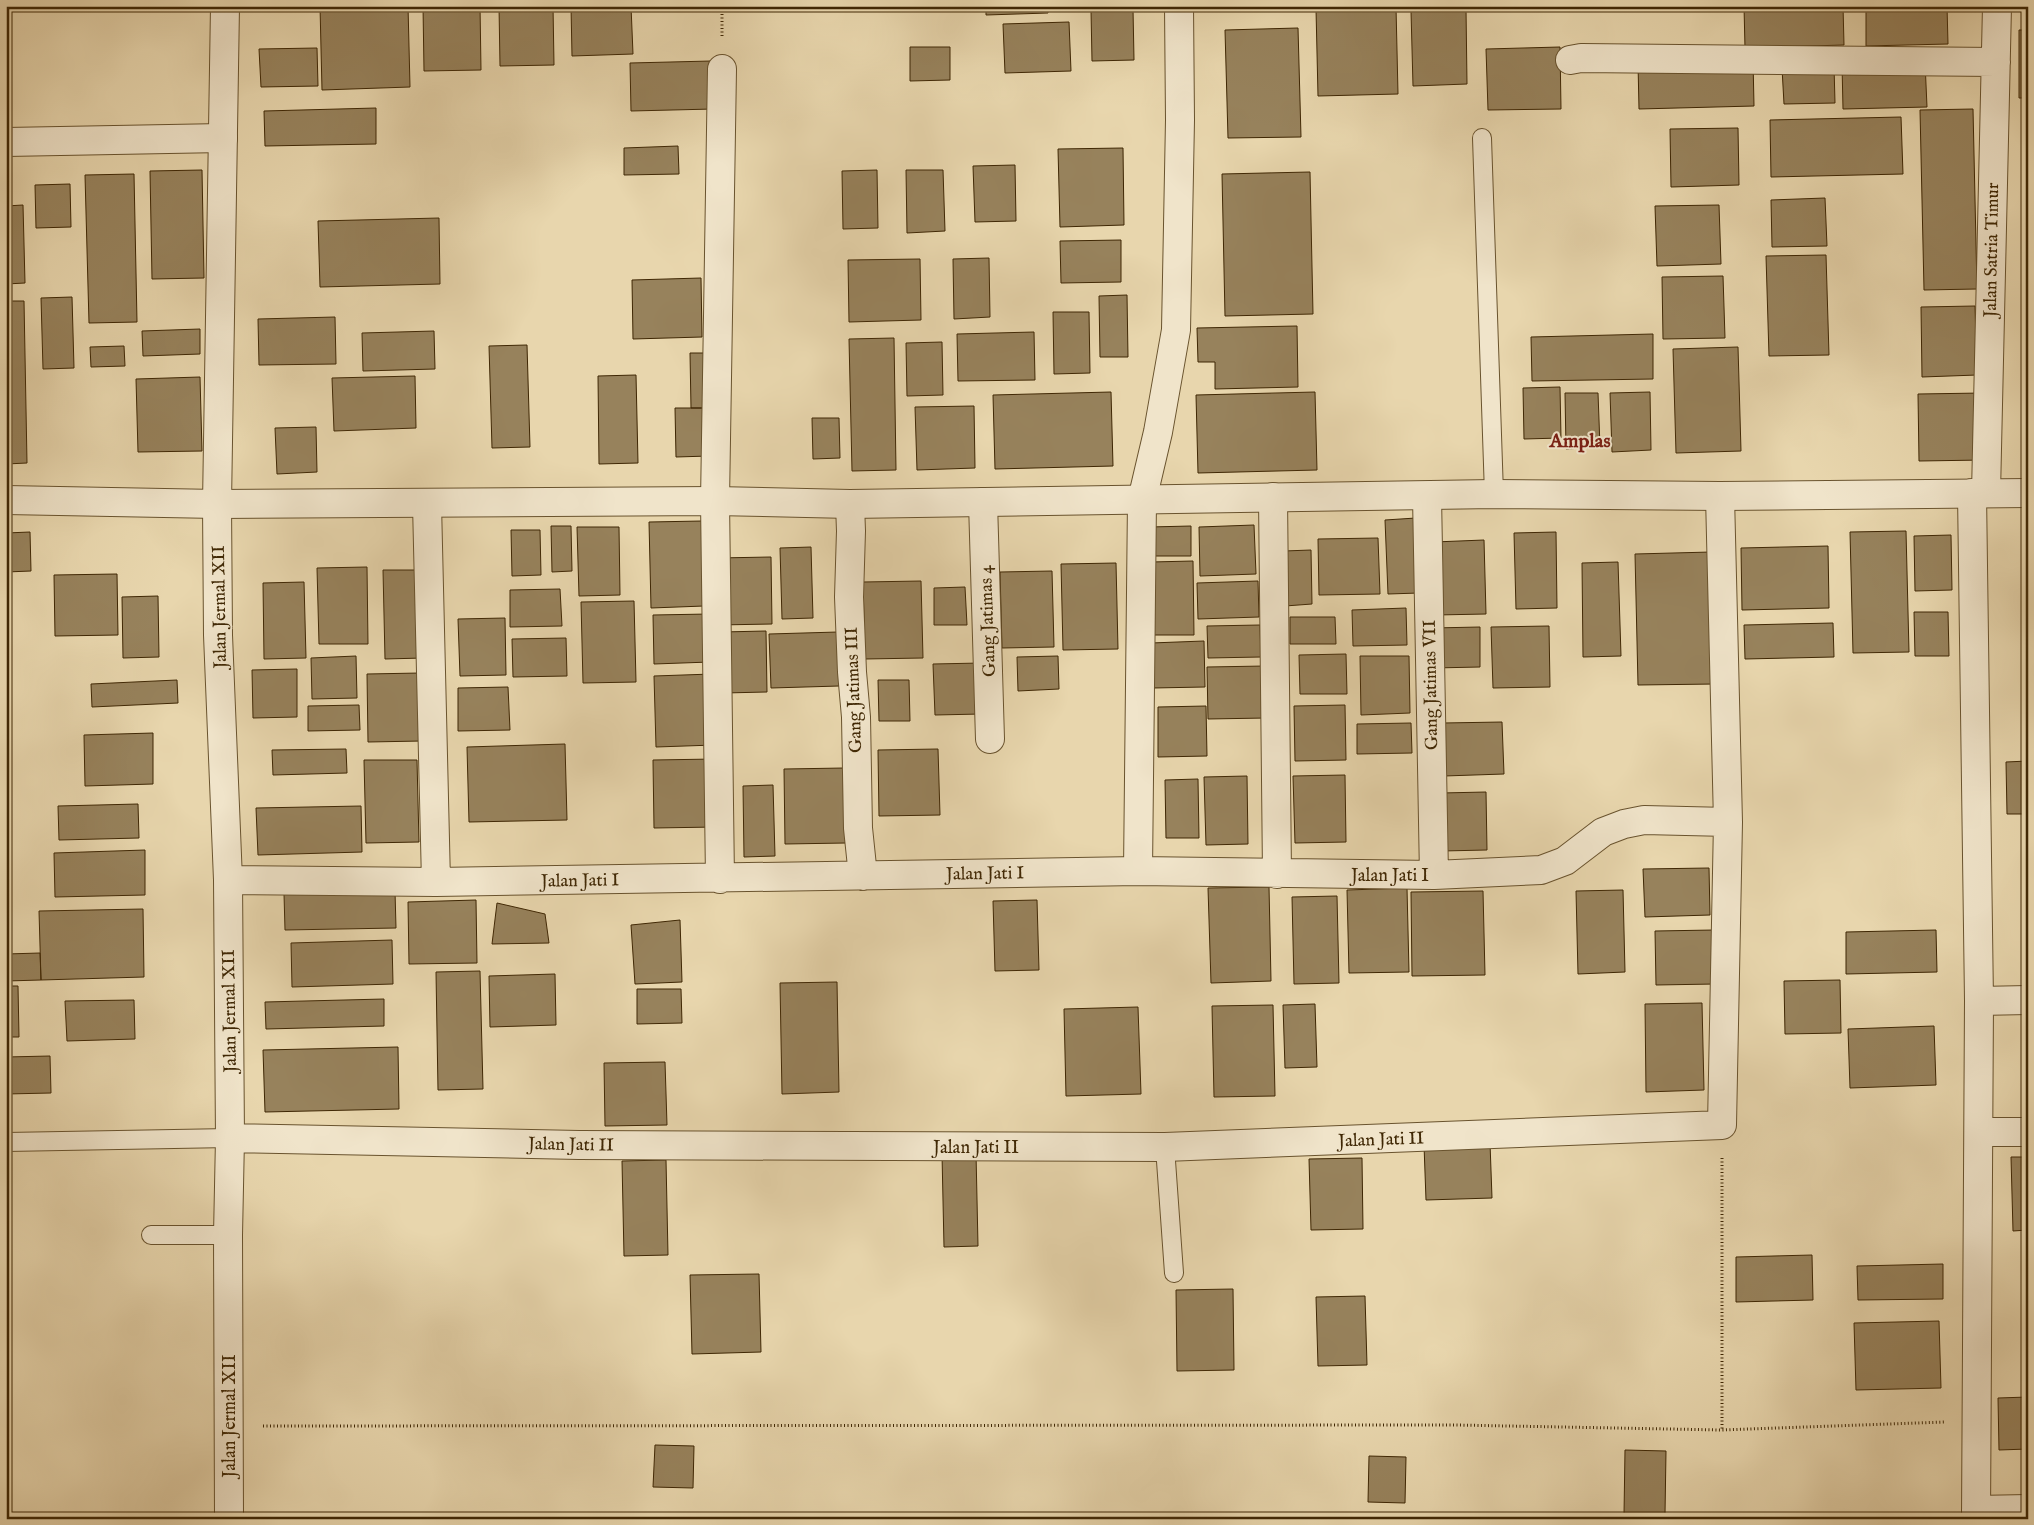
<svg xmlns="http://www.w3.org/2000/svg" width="2034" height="1525" font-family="'IM FELL English',serif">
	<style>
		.building { fill: #97825c; stroke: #3f2704 }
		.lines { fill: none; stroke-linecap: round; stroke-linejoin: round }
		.service-casing { stroke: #69532e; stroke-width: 20 }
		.minor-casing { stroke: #69532e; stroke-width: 30 }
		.tertiary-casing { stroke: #69532e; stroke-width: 30 }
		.path { stroke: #3f2704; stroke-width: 3; stroke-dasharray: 1 2.5; stroke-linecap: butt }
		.service { stroke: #f0e4ca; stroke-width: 18 }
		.minor { stroke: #f0e4ca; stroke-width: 28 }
		.tertiary { stroke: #f0e4ca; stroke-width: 28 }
		.labels { text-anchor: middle; stroke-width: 4; stroke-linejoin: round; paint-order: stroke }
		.street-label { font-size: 18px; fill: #3f2704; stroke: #f0e4ca }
		.quarter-label { font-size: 20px; font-weight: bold; fill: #7a1f14; stroke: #f0e4ca }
	</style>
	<rect width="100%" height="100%" fill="#e8d6ad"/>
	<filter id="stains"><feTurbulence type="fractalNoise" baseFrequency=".004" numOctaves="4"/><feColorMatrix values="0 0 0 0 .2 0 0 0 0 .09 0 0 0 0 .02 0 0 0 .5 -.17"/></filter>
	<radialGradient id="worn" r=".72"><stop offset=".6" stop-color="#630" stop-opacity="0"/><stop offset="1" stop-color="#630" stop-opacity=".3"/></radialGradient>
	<path class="building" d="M 320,6 L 408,6 L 410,87 L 322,90 Z
		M 423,6 L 480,6 L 481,70 L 424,71 Z
		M 499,6 L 553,6 L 554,65 L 500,66 Z
		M 571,6 L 631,6 L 633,54 L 572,56 Z
		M 986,6 L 1048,6 L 1048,13 L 986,15 Z
		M 1744,6 L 1843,6 L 1844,45 L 1745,48 Z
		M 1866,6 L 1947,6 L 1948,44 L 1866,46 Z
		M 1396,7 L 1398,94 L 1318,96 L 1316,9 Z
		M 1133,9 L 1134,60 L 1092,61 L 1091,10 Z
		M 1466,9 L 1467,84 L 1413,86 L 1411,11 Z
		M 1069,22 L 1071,71 L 1005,73 L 1003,24 Z
		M 1298,28 L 1301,137 L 1228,138 L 1225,30 Z
		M 2019,30 L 2028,30 L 2028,98 L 2019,98 Z
		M 910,47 L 950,47 L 950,80 L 910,81 Z
		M 1560,47 L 1561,109 L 1488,110 L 1486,49 Z
		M 317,48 L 318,86 L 261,87 L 259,49 Z
		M 1753,60 L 1754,106 L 1639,109 L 1638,63 Z
		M 711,61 L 713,109 L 631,111 L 630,63 Z
		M 1925,62 L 1927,107 L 1843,109 L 1842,64 Z
		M 1834,66 L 1835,103 L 1784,104 L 1782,68 Z
		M 376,108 L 376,144 L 265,146 L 264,111 Z
		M 1973,109 L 1977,289 L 1924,290 L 1920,110 Z
		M 1901,117 L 1903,174 L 1771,177 L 1770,120 Z
		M 1738,128 L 1739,185 L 1671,187 L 1670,129 Z
		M 678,146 L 679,174 L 624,175 L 624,148 Z
		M 1123,148 L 1124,225 L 1060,227 L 1058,149 Z
		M 1015,165 L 1016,221 L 975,222 L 973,166 Z
		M 202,170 L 204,278 L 152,279 L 150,171 Z
		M 877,170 L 878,228 L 843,229 L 842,171 Z
		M 906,170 L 943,170 L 945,231 L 907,233 Z
		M 1310,172 L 1313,314 L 1225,316 L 1222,174 Z
		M 134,174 L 137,322 L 89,323 L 85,175 Z
		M 70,184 L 71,227 L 36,228 L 35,185 Z
		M 1825,198 L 1827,246 L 1772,247 L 1771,200 Z
		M 23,205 L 25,283 L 6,284 L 6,206 Z
		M 1719,205 L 1721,264 L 1657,266 L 1655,206 Z
		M 439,218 L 440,284 L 320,287 L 318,221 Z
		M 1121,240 L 1121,282 L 1061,283 L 1060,241 Z
		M 1826,255 L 1829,355 L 1769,356 L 1766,256 Z
		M 989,258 L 990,317 L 954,319 L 953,259 Z
		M 920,259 L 921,320 L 849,322 L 848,260 Z
		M 1723,276 L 1725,338 L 1663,339 L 1662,277 Z
		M 701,278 L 702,337 L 633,339 L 632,280 Z
		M 1127,295 L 1128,357 L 1100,357 L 1099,296 Z
		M 72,297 L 74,368 L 43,369 L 41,298 Z
		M 6,301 L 24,301 L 27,463 L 6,464 Z
		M 1975,306 L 1977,375 L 1922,377 L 1921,307 Z
		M 1053,312 L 1089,312 L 1090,373 L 1054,374 Z
		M 335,317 L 336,364 L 259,365 L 258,319 Z
		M 1297,326 L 1298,387 L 1215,389 L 1215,362 L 1198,362 L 1197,328 Z
		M 200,329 L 200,354 L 143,356 L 142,331 Z
		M 434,331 L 435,369 L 363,371 L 362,333 Z
		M 1034,332 L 1035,380 L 958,381 L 957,334 Z
		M 1653,334 L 1653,379 L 1532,381 L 1531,337 Z
		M 894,338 L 896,470 L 852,471 L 849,339 Z
		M 942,342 L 943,395 L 907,396 L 906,343 Z
		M 527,345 L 530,447 L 492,448 L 489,346 Z
		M 124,346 L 125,366 L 91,367 L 90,347 Z
		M 1738,347 L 1741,451 L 1676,453 L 1673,349 Z
		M 690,353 L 707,353 L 708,408 L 691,408 Z
		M 636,375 L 638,463 L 599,464 L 598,376 Z
		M 415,376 L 416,428 L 334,431 L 332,378 Z
		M 200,377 L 202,451 L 138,452 L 136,379 Z
		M 1560,387 L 1561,438 L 1524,439 L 1523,388 Z
		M 1111,392 L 1113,466 L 995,469 L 993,395 Z
		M 1315,392 L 1317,470 L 1198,473 L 1196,395 Z
		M 1650,392 L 1651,450 L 1612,452 L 1610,393 Z
		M 1565,393 L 1598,393 L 1600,447 L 1566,449 Z
		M 1982,393 L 1984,460 L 1919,461 L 1918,394 Z
		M 974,406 L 975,468 L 917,470 L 915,407 Z
		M 675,408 L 708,408 L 709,456 L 676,457 Z
		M 812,418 L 839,418 L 840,458 L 813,459 Z
		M 316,427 L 317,472 L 277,474 L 275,428 Z
		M 1416,518 L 1419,593 L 1388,594 L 1385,520 Z
		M 702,521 L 704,606 L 651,608 L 649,522 Z
		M 1254,525 L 1256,574 L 1200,576 L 1199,527 Z
		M 551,526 L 571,526 L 572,571 L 552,572 Z
		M 1191,526 L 1191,556 L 1151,556 L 1149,527 Z
		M 577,527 L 619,527 L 620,595 L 579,596 Z
		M 511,530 L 540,530 L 541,575 L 512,576 Z
		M 1906,531 L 1909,652 L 1853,653 L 1850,532 Z
		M 30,532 L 31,571 L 6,572 L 6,533 Z
		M 1556,532 L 1557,608 L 1516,609 L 1514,533 Z
		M 1951,535 L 1952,590 L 1915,591 L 1914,536 Z
		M 1378,538 L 1380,594 L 1319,595 L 1318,539 Z
		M 1484,540 L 1486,614 L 1436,615 L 1434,542 Z
		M 1828,546 L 1829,608 L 1742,610 L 1741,548 Z
		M 811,547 L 813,618 L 782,619 L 780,548 Z
		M 1311,550 L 1312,604 L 1285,606 L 1284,551 Z
		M 1711,552 L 1715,684 L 1638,685 L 1635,554 Z
		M 771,557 L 772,624 L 718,625 L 717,558 Z
		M 1193,561 L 1194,635 L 1153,635 L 1151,562 Z
		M 1618,562 L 1621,656 L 1583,657 L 1582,563 Z
		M 1116,563 L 1118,649 L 1063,650 L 1061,564 Z
		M 367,567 L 368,644 L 319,644 L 317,568 Z
		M 383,570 L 420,570 L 423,658 L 385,659 Z
		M 1052,571 L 1054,647 L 1002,648 L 1000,572 Z
		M 117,574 L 118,635 L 55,636 L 54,575 Z
		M 921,581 L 923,658 L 865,659 L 863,582 Z
		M 1258,581 L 1259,617 L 1198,619 L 1197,583 Z
		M 304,582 L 306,658 L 264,659 L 263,583 Z
		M 965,587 L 967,625 L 934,625 L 934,588 Z
		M 560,589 L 562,626 L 510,627 L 510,590 Z
		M 158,596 L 159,657 L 123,658 L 122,597 Z
		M 634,601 L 636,682 L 583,683 L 581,602 Z
		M 1406,608 L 1407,645 L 1353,646 L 1352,610 Z
		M 1914,612 L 1948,612 L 1949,656 L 1915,656 Z
		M 709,614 L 710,662 L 654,664 L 653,615 Z
		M 1290,617 L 1335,617 L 1336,644 L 1290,644 Z
		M 505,618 L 506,675 L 460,676 L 458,619 Z
		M 1833,623 L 1834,657 L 1745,659 L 1744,625 Z
		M 1260,625 L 1261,657 L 1208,658 L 1207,626 Z
		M 1549,626 L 1550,687 L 1493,688 L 1491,627 Z
		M 1480,627 L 1480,667 L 1433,668 L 1432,628 Z
		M 766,631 L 767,692 L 724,693 L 722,632 Z
		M 838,632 L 839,686 L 771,688 L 769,634 Z
		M 566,638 L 567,676 L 513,677 L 512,639 Z
		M 1204,641 L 1205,687 L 1153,688 L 1151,643 Z
		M 1346,654 L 1347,694 L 1300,694 L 1299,655 Z
		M 356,656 L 357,698 L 312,699 L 311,658 Z
		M 1058,656 L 1059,689 L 1018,691 L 1017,657 Z
		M 1360,656 L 1409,656 L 1410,713 L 1361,715 Z
		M 981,663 L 981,714 L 935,715 L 933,664 Z
		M 1265,666 L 1266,718 L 1208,719 L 1207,667 Z
		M 297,669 L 297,717 L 253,718 L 252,670 Z
		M 420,673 L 422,741 L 368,742 L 367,674 Z
		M 712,674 L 714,745 L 656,747 L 654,676 Z
		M 177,680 L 178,703 L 92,707 L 91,684 Z
		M 878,680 L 909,680 L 910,721 L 879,721 Z
		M 508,687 L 510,730 L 458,731 L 458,688 Z
		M 359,705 L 360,730 L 308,731 L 308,706 Z
		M 1345,705 L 1346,760 L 1295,761 L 1294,706 Z
		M 1206,706 L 1207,756 L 1158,757 L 1158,707 Z
		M 1502,722 L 1504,774 L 1444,776 L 1443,723 Z
		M 1411,723 L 1412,753 L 1357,754 L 1357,724 Z
		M 153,733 L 153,784 L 85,786 L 84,735 Z
		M 565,744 L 567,820 L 469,822 L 467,747 Z
		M 346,749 L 347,773 L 273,775 L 272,750 Z
		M 938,749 L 940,815 L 879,816 L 878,750 Z
		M 715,759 L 716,827 L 654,828 L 653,760 Z
		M 364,760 L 417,760 L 419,842 L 366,843 Z
		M 2028,761 L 2028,814 L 2007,814 L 2006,762 Z
		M 844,768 L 846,843 L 785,844 L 784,769 Z
		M 1345,775 L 1346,842 L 1295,843 L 1293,776 Z
		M 1247,776 L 1248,844 L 1206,845 L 1204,777 Z
		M 1198,779 L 1199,838 L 1166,838 L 1165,780 Z
		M 773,785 L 775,856 L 744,857 L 743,786 Z
		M 1486,792 L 1487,850 L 1442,851 L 1441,793 Z
		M 138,804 L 139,838 L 59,840 L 58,806 Z
		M 361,806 L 362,852 L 258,855 L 256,808 Z
		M 145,850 L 145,895 L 55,897 L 54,853 Z
		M 1709,868 L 1710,915 L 1645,917 L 1643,869 Z
		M 1269,887 L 1271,981 L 1211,983 L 1208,888 Z
		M 1407,888 L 1409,972 L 1349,973 L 1347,890 Z
		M 1623,890 L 1625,972 L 1578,974 L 1576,891 Z
		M 395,891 L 396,928 L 285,930 L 284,894 Z
		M 1483,891 L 1485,975 L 1412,976 L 1411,892 Z
		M 1337,896 L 1339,983 L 1294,984 L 1292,897 Z
		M 476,900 L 477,963 L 409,964 L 408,902 Z
		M 1037,900 L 1039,970 L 995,971 L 993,901 Z
		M 497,903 L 545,914 L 549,943 L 492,944 Z
		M 143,909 L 144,977 L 41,980 L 39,911 Z
		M 680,920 L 682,982 L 635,984 L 631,925 Z
		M 1714,930 L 1715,984 L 1656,985 L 1655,931 Z
		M 1936,930 L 1937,972 L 1846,974 L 1846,932 Z
		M 392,940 L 393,984 L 292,987 L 291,943 Z
		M 40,953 L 41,980 L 6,981 L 6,954 Z
		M 480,971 L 483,1089 L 438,1090 L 436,972 Z
		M 555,974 L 556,1025 L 490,1027 L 489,976 Z
		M 1840,980 L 1841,1033 L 1785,1034 L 1784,981 Z
		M 837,982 L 839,1092 L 782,1094 L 780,983 Z
		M 6,986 L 18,986 L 19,1037 L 6,1037 Z
		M 637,989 L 681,989 L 682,1023 L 637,1024 Z
		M 384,999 L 384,1026 L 266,1029 L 265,1002 Z
		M 134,1000 L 135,1039 L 67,1041 L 65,1001 Z
		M 1702,1003 L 1704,1090 L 1646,1092 L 1645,1004 Z
		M 1315,1004 L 1317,1067 L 1285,1068 L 1283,1005 Z
		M 1273,1005 L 1275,1096 L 1214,1097 L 1212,1006 Z
		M 1138,1007 L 1141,1094 L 1066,1096 L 1064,1009 Z
		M 1934,1026 L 1936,1085 L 1850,1088 L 1848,1029 Z
		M 398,1047 L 399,1109 L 265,1112 L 263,1050 Z
		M 50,1056 L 51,1093 L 6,1094 L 6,1057 Z
		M 665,1062 L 667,1125 L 605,1126 L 604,1063 Z
		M 1490,1143 L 1492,1198 L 1426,1200 L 1424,1145 Z
		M 976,1153 L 978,1246 L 944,1247 L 942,1154 Z
		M 2011,1157 L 2028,1157 L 2028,1230 L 2013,1231 Z
		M 1362,1158 L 1363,1229 L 1311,1230 L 1309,1159 Z
		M 666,1160 L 668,1255 L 624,1256 L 622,1161 Z
		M 1812,1255 L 1813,1300 L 1736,1302 L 1736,1257 Z
		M 1943,1264 L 1943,1299 L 1858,1300 L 1857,1266 Z
		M 759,1274 L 761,1352 L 692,1354 L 690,1275 Z
		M 1233,1289 L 1234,1370 L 1177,1371 L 1176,1290 Z
		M 1365,1296 L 1367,1365 L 1318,1366 L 1316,1297 Z
		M 1939,1321 L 1941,1388 L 1856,1390 L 1854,1323 Z
		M 2028,1397 L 2028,1449 L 1999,1450 L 1998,1398 Z
		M 655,1445 L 694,1446 L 693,1488 L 653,1487 Z
		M 1625,1450 L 1666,1451 L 1665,1514 L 1624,1514 Z
		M 1369,1456 L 1406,1457 L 1405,1503 L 1368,1502 Z"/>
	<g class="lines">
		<g class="service-casing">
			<path id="service" d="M 1482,138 L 1494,494
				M 6,1142 L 230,1138
				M 1165,1147 L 1174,1273
				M 151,1235 L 228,1235"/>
		</g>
		<g class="minor-casing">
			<path id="minor" d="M 1570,60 L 1581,58 L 1996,62
				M 6,142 L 223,138
				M 1972,493 L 1979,1001 L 1976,1519
				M 1986,493 L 1997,6
				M 1427,496 L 1434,875
				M 1273,497 L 1277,874
				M 983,502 L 990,739
				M 217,504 L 218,635 L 228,880 L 230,1138 L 228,1235 L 229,1519
				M 427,504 L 436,882
				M 850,504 L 851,531 L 849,597 L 852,672 L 856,717 L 858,828 L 863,876
				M 1138,871 L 1142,500 L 1158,432 L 1176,330 L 1180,120 L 1179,6
				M 720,879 L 715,501 L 722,69
				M 228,880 L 436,882 L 1138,871 L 1434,875 L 1541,870 L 1565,861 L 1603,832 L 1624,824 L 1644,820 L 1728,822
				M 1979,1001 L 2028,1000
				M 1979,1132 L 2028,1132
				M 230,1138 L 579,1145 L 1165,1147 L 1722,1125 L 1728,822 L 1720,496
				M 1976,1510 L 2028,1509"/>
		</g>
		<g class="tertiary-casing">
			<path id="tertiary" d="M 6,500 L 217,504 L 715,501 L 850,504 L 1494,494 L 1720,496 L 2028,493
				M 217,504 L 225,6"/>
		</g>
		<path class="path" d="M 722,36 L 722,6
			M 1722,1158 L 1722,1430
			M 263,1426 L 1455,1425 L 1722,1430 L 1944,1422"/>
		<use href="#service" class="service"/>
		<use href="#minor" class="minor"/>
		<use href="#tertiary" class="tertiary"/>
	</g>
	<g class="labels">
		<g class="street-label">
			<text transform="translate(1991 250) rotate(-89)" y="6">Jalan Satria Timur</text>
			<text transform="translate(219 607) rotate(-91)" y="6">Jalan Jermal XII</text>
			<text transform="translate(987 621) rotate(-92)" y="6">Gang Jatimas 4</text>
			<text transform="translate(1430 685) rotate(-91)" y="6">Gang Jatimas VII</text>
			<text transform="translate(853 690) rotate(-92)" y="6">Gang Jatimas III</text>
			<text transform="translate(985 873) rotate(-1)" y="6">Jalan Jati I</text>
			<text x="1390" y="881">Jalan Jati I</text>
			<text transform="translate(580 880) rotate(-1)" y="6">Jalan Jati I</text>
			<text transform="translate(229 1011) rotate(-91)" y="6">Jalan Jermal XII</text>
			<text transform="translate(1381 1139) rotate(-2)" y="6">Jalan Jati II</text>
			<text transform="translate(571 1144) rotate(1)" y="6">Jalan Jati II</text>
			<text x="976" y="1153">Jalan Jati II</text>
			<text transform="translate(229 1416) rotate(-90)" y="6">Jalan Jermal XII</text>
		</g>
		<g class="quarter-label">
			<text x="1580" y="447">Amplas</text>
		</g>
	</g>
	<rect width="2034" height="1525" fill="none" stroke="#e8d6ad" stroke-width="25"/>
	<rect x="8" y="8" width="2019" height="1510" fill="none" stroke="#3f2704" stroke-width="2.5"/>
	<rect x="12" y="12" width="2009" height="1500" fill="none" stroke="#3f2704"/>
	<rect width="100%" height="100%" filter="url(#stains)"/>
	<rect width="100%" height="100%" fill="url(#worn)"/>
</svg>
